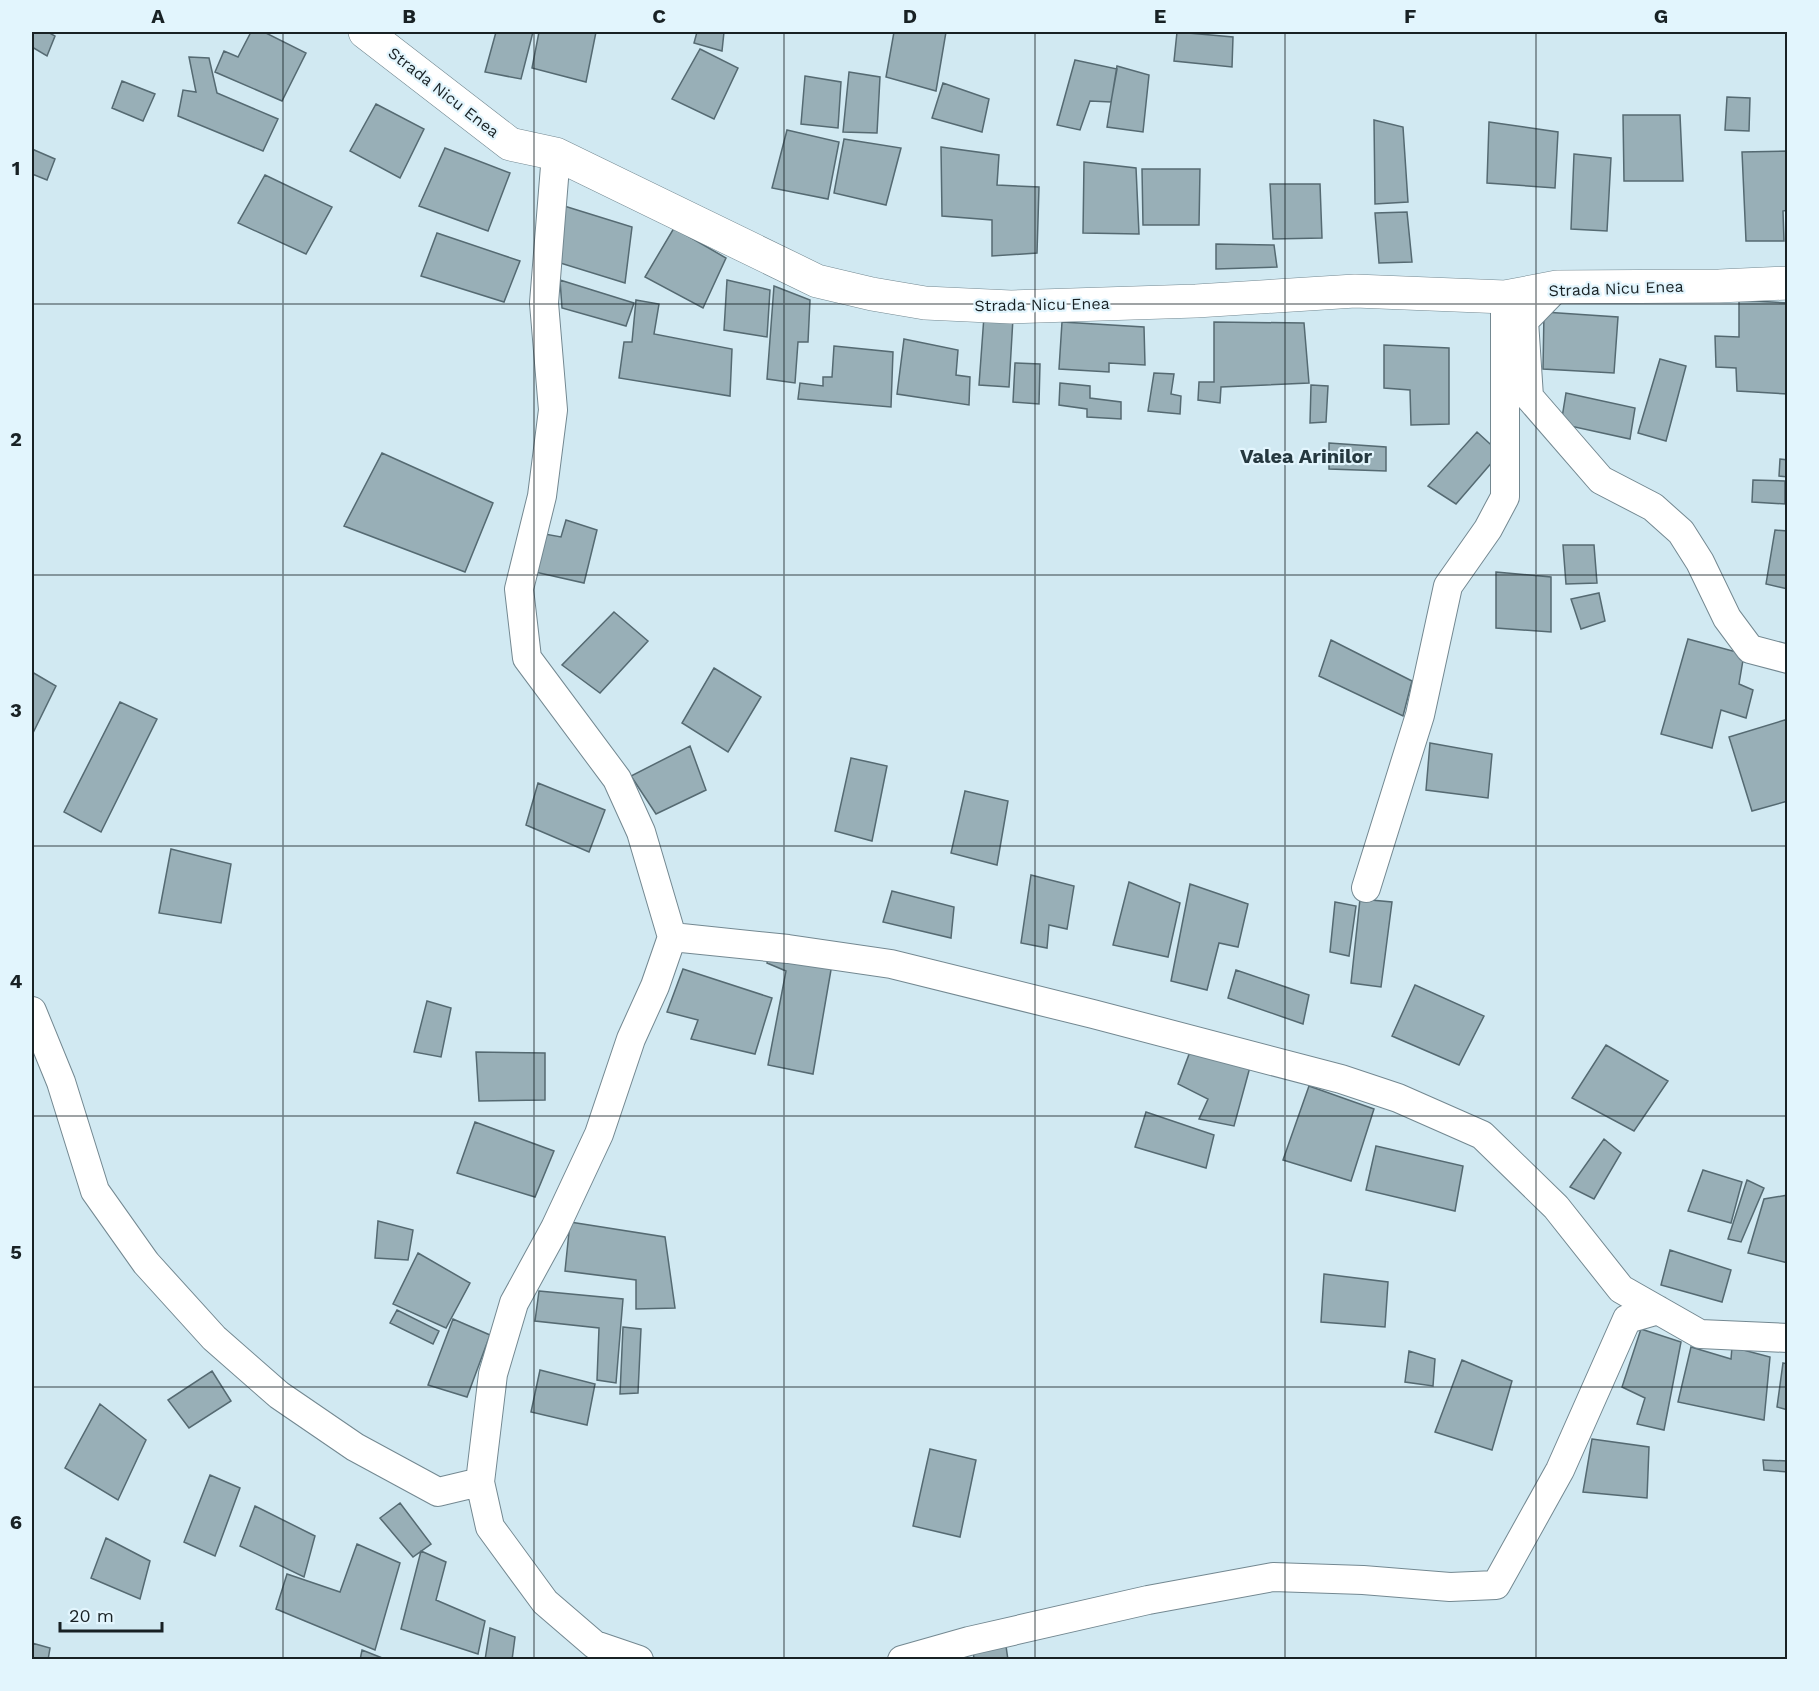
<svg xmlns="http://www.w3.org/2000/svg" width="1819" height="1691" font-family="'Work Sans',sans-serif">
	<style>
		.building { fill: #98afb7; stroke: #556a72; stroke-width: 1.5 }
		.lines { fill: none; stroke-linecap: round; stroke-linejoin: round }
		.minor-casing { stroke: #738891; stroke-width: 30 }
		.tertiary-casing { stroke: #738891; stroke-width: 34 }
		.minor { stroke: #fff; stroke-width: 28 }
		.tertiary { stroke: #fff; stroke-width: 33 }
		.grid { fill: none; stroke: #182124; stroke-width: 1.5; stroke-opacity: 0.55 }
		.labels { text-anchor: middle; stroke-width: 4.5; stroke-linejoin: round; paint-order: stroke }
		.street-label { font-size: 16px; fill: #182124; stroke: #e2f5fd }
		.quarter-label { font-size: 20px; font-weight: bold; fill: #25383f; stroke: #e2f5fd }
		.neatline { fill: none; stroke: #182124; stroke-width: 2 }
		.grid-label { font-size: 20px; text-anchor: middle; font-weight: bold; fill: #182124 }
	</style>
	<rect width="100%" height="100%" fill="#d1e9f2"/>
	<path class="building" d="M 32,32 L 48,32 L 55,36 L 47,56 L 32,47 Z
		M 251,32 L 264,32 L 306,53 L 282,101 L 215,72 L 224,51 L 238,57 Z
		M 496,32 L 533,32 L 521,79 L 485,72 Z
		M 539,32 L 596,32 L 586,82 L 532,68 Z
		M 697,32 L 724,32 L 722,51 L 694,43 Z
		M 894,32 L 946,32 L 936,91 L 886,77 Z
		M 1177,32 L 1233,37 L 1232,67 L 1174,61 Z
		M 700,49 L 738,68 L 714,119 L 672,99 Z
		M 189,57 L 209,58 L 217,93 L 278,119 L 263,151 L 178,116 L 183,90 L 196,92 Z
		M 1075,60 L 1117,69 L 1111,102 L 1090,101 L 1080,130 L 1057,125 Z
		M 1117,66 L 1149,75 L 1143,132 L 1107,127 Z
		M 849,72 L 880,77 L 877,133 L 843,132 Z
		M 805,76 L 841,82 L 838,128 L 801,124 Z
		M 122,81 L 155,94 L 143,121 L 112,108 Z
		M 943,83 L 989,99 L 982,132 L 932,118 Z
		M 1727,97 L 1750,98 L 1749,131 L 1725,130 Z
		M 376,104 L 424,129 L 400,178 L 350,151 Z
		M 1623,115 L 1680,115 L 1683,181 L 1624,181 Z
		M 1374,120 L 1403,127 L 1408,202 L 1375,204 Z
		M 1489,122 L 1558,132 L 1555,188 L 1487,183 Z
		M 787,130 L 839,142 L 828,199 L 772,188 Z
		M 844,139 L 901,148 L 886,205 L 834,193 Z
		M 941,147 L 999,155 L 997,185 L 1039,187 L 1037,253 L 992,256 L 992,220 L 942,216 Z
		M 445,148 L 510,173 L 488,231 L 419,206 Z
		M 32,149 L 55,159 L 47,180 L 32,174 Z
		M 1788,151 L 1788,210 L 1783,211 L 1784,241 L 1746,241 L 1742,152 Z
		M 1574,154 L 1611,158 L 1607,231 L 1571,229 Z
		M 1084,162 L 1136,168 L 1139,234 L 1083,233 Z
		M 1142,169 L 1200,169 L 1199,225 L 1143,225 Z
		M 265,175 L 332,207 L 306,254 L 238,223 Z
		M 1270,184 L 1320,184 L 1322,238 L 1273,239 Z
		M 561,205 L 632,227 L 625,283 L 557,262 Z
		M 1407,212 L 1412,262 L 1379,263 L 1375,213 Z
		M 674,228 L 726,258 L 703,308 L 645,277 Z
		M 437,233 L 520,261 L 504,302 L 421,276 Z
		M 1216,244 L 1274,245 L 1277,267 L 1216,269 Z
		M 560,280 L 634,303 L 626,326 L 562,308 Z
		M 727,280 L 770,290 L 767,337 L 724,330 Z
		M 774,286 L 810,300 L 808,342 L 798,342 L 795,383 L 767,379 Z
		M 636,300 L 659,304 L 654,334 L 732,349 L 730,396 L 619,378 L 624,342 L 632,342 Z
		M 1739,300 L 1788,303 L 1788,394 L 1737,391 L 1736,368 L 1716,367 L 1715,336 L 1739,337 Z
		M 1544,312 L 1618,317 L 1614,373 L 1543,369 Z
		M 984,316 L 1013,318 L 1009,387 L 979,385 Z
		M 1062,322 L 1144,327 L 1145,365 L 1109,363 L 1109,372 L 1059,369 Z
		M 1214,322 L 1304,323 L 1309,383 L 1221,387 L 1220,403 L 1198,400 L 1199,382 L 1214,382 Z
		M 904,339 L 958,350 L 956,375 L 970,377 L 969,405 L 897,394 Z
		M 1384,345 L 1449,348 L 1449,424 L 1411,425 L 1410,390 L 1384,388 Z
		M 834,346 L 893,352 L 891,407 L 798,399 L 800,383 L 823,386 L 823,377 L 832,377 Z
		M 1660,359 L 1686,366 L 1666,441 L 1638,433 Z
		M 1015,363 L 1040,364 L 1039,404 L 1013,402 Z
		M 1154,373 L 1174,374 L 1171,394 L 1181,396 L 1180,414 L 1148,411 Z
		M 1060,383 L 1090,386 L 1090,398 L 1121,402 L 1121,419 L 1087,417 L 1087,409 L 1059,405 Z
		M 1311,385 L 1328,386 L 1326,422 L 1310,423 Z
		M 1566,393 L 1635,408 L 1630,439 L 1561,424 Z
		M 1477,432 L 1500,453 L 1456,504 L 1428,486 Z
		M 1329,443 L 1386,447 L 1386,471 L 1329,469 Z
		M 382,453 L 493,503 L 465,572 L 344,526 Z
		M 1780,459 L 1788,460 L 1788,477 L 1779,476 Z
		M 1753,480 L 1785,481 L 1785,504 L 1752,502 Z
		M 566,520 L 597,530 L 584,583 L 535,572 L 545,534 L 561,537 Z
		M 1775,530 L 1788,531 L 1788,589 L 1766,584 Z
		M 1563,545 L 1594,545 L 1597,583 L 1566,584 Z
		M 1496,572 L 1551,577 L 1551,632 L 1496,628 Z
		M 1599,593 L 1605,621 L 1581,629 L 1571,599 Z
		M 614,612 L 648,641 L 600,693 L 562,665 Z
		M 1688,639 L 1744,654 L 1739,684 L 1753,690 L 1746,718 L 1721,710 L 1712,748 L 1661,734 Z
		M 1331,640 L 1412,681 L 1403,716 L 1319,676 Z
		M 714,668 L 761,697 L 728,752 L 682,723 Z
		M 32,672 L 56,686 L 32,735 Z
		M 120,702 L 157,719 L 101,832 L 64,812 Z
		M 1788,719 L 1788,801 L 1752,811 L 1729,737 Z
		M 1430,743 L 1492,754 L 1488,798 L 1426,790 Z
		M 690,746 L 706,790 L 656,814 L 631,776 Z
		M 851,758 L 887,766 L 872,841 L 835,831 Z
		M 538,783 L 605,810 L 589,852 L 526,825 Z
		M 965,791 L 1008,801 L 997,865 L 951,853 Z
		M 171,849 L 231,864 L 221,923 L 159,913 Z
		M 1031,875 L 1074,886 L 1067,929 L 1049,925 L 1047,948 L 1021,943 Z
		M 1129,882 L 1180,903 L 1168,957 L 1113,945 Z
		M 1190,884 L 1248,904 L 1238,947 L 1219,943 L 1207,990 L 1171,981 Z
		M 892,891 L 954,907 L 951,938 L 883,922 Z
		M 1360,899 L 1392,902 L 1381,987 L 1351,983 Z
		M 1335,902 L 1356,906 L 1349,956 L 1330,952 Z
		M 770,952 L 832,964 L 813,1074 L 768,1065 L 786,971 L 767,963 Z
		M 683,969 L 772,998 L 755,1054 L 691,1039 L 698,1020 L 667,1012 Z
		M 1236,970 L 1309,995 L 1303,1024 L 1228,998 Z
		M 1415,985 L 1484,1016 L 1459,1065 L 1392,1036 Z
		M 427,1001 L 451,1008 L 441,1057 L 414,1052 Z
		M 1606,1045 L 1668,1081 L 1634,1131 L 1572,1098 Z
		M 1191,1049 L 1250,1067 L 1234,1126 L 1199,1119 L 1208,1099 L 1178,1084 Z
		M 476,1052 L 545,1053 L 545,1100 L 479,1101 Z
		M 1309,1086 L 1374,1109 L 1351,1181 L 1283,1160 Z
		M 1146,1112 L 1214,1135 L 1206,1168 L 1135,1147 Z
		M 475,1122 L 554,1151 L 535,1197 L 457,1173 Z
		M 1604,1139 L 1621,1153 L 1594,1199 L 1570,1187 Z
		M 1376,1146 L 1463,1166 L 1455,1211 L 1366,1190 Z
		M 1703,1170 L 1742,1182 L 1731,1223 L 1688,1211 Z
		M 1747,1180 L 1764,1188 L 1741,1242 L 1728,1239 Z
		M 1788,1195 L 1788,1263 L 1748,1253 L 1764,1199 Z
		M 378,1221 L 413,1230 L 408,1260 L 375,1258 Z
		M 570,1222 L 665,1237 L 675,1308 L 636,1309 L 636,1280 L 565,1271 Z
		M 1670,1250 L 1731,1270 L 1722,1302 L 1661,1285 Z
		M 418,1253 L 470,1283 L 446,1328 L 393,1304 Z
		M 1324,1274 L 1388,1282 L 1385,1327 L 1321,1322 Z
		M 539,1291 L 623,1299 L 616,1383 L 597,1380 L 599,1328 L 535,1321 Z
		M 397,1310 L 439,1331 L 433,1344 L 390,1323 Z
		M 453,1319 L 490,1335 L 467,1397 L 428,1385 Z
		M 623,1327 L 641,1329 L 638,1393 L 620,1394 Z
		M 1641,1329 L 1681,1342 L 1664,1430 L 1637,1424 L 1645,1398 L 1622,1387 Z
		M 1691,1347 L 1731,1359 L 1732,1347 L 1770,1357 L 1764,1420 L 1678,1402 Z
		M 1409,1351 L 1435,1359 L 1433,1386 L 1405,1382 Z
		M 1462,1360 L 1512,1381 L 1492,1450 L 1435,1432 Z
		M 1783,1363 L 1788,1364 L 1788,1410 L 1777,1407 Z
		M 540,1370 L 595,1384 L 587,1425 L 531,1412 Z
		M 212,1371 L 231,1401 L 189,1428 L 168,1400 Z
		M 100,1404 L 146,1440 L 118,1500 L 65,1468 Z
		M 1592,1439 L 1649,1447 L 1647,1498 L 1583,1492 Z
		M 930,1449 L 976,1460 L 960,1537 L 913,1526 Z
		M 1763,1460 L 1788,1461 L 1788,1472 L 1764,1470 Z
		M 210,1475 L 240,1488 L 215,1556 L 184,1542 Z
		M 400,1503 L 431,1544 L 413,1557 L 380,1518 Z
		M 255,1506 L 315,1536 L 304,1577 L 240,1546 Z
		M 106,1538 L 150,1561 L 140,1599 L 91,1578 Z
		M 357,1544 L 400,1563 L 375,1650 L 276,1609 L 287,1574 L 340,1592 Z
		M 421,1551 L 446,1562 L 436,1600 L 485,1621 L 478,1654 L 401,1629 Z
		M 490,1628 L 515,1637 L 512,1660 L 485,1660 Z
		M 32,1643 L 50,1648 L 48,1660 L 32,1660 Z
		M 1006,1646 L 1008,1660 L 974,1660 L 973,1649 Z
		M 362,1650 L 385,1659 L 384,1660 L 360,1660 Z"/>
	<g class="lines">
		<g class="minor-casing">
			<path id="minor" d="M 556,154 L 544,303 L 553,410 L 542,496 L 519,589 L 527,658 L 617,779 L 641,832 L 672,937 L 788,949 L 891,964 L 1093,1014 L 1341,1079 L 1398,1098 L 1482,1135 L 1556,1207 L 1621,1289 L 1700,1334 L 1788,1338
				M 1557,287 L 1524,321 L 1529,397 L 1601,480 L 1653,507 L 1681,532 L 1700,562 L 1727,618 L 1750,649 L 1788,659
				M 1366,888 L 1420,715 L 1448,586 L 1488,529 L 1505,497 L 1505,297
				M 32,1011 L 61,1082 L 95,1191 L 146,1263 L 214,1338 L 279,1395 L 355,1447 L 438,1492 L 480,1482 L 493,1374 L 514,1303 L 555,1228 L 599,1134 L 631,1039 L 655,986 L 672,937
				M 480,1482 L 490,1527 L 545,1602 L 595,1645 L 639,1660
				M 902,1660 L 969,1641 L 1148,1600 L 1273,1577 L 1363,1580 L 1450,1587 L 1496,1585 L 1560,1470 L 1627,1319 L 1658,1310"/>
		</g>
		<g class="tertiary-casing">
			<path id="tertiary" d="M 365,32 L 510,144 L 556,154 L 817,281 L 872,294 L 925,303 L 1011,307 L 1196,301 L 1355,291 L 1505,297 L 1557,287 L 1719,286 L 1788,283"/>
		</g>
		<use href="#minor" class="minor"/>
		<use href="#tertiary" class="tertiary"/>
	</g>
	<path class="grid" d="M 283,32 L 283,1660M 534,32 L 534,1660M 784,32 L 784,1660M 1035,32 L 1035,1660M 1285,32 L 1285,1660M 1536,32 L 1536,1660M 32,304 L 1788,304M 32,575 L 1788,575M 32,846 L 1788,846M 32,1116 L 1788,1116M 32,1387 L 1788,1387"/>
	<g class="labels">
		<g class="street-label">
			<text transform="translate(444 92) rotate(38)" y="6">Strada Nicu Enea</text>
			<text transform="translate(1616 288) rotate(-2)" y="6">Strada Nicu Enea</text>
			<text transform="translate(1042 304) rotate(-1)" y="6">Strada Nicu Enea</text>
		</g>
		<g class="quarter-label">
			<text x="1306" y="463">Valea Arinilor</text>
		</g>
	</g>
	<rect width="1819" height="1691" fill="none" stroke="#e2f5fd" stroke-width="66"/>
	<path d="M60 1622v9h102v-9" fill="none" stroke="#182124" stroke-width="3"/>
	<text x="69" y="1622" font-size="18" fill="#182124" stroke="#e2f5fd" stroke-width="4.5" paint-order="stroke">20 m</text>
	<rect x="33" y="33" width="1753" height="1625" class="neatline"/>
	<g class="grid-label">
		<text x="158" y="23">A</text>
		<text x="409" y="23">B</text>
		<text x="659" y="23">C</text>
		<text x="910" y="23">D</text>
		<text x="1160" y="23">E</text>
		<text x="1410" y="23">F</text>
		<text x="1661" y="23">G</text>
		<text x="16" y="175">1</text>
		<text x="16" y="446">2</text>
		<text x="16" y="717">3</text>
		<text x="16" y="988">4</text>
		<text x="16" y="1259">5</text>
		<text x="16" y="1529">6</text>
	</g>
</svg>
